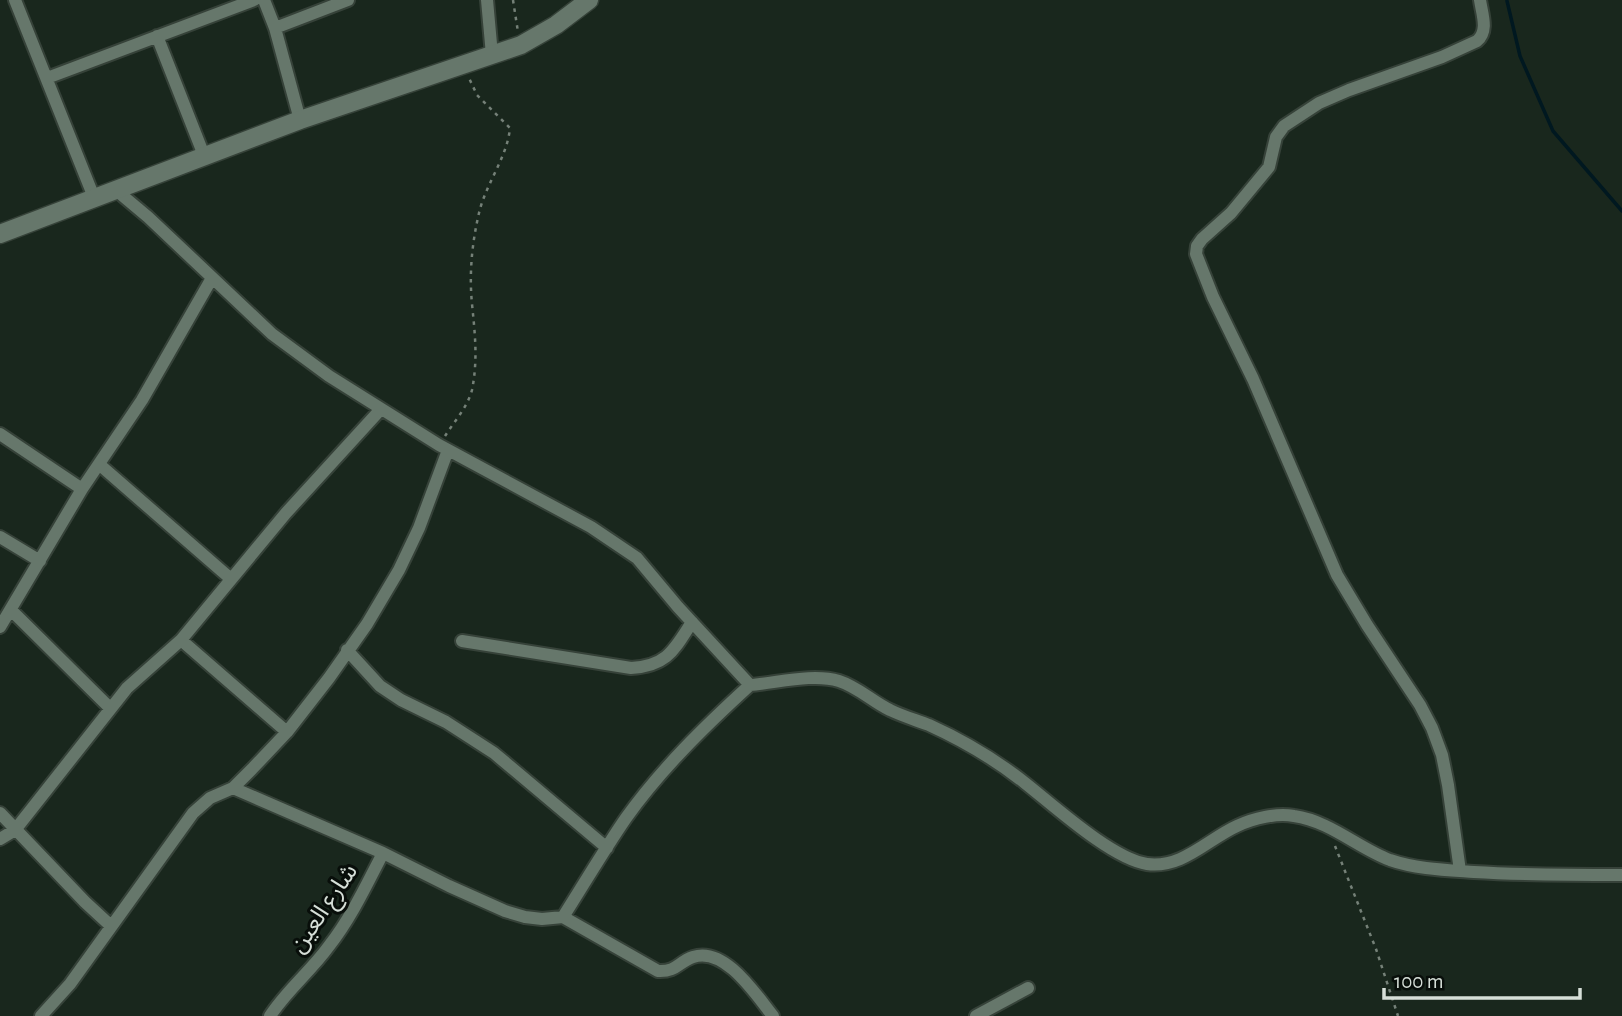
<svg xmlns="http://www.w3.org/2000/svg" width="1622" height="1016" font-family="'Alegreya Sans','Noto Sans Arabic',sans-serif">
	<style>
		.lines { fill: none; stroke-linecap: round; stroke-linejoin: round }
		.stream { stroke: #001820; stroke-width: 3.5 }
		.street-casing { stroke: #364239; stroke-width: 16 }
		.secondary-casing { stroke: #364239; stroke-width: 21 }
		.path { stroke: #758178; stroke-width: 2.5; stroke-dasharray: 3.5 5; stroke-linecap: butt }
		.street { stroke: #66776b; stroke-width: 12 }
		.secondary { stroke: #66776b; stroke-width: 18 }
		.labels { text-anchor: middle; stroke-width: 6; stroke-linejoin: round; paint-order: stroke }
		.street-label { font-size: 24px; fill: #d6dfd8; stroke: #080e0a }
	</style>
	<rect width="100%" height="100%" fill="#19271d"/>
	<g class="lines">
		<path class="stream" d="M 1507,1 L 1520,56 L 1553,131 L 1622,211"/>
		<g class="street-casing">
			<path id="street" d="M 15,0 L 95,200
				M 264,0 L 275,28 L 300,120
				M 487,0 L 492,55
				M 275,28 L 348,0
				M 157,36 L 205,158
				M 47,78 L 254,0
				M 117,191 L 148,217 L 272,334 L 329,376 L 439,445 L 591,527 L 637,558 L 678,607 L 750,685 C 777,683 813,673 839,681 C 858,687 873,702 890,710 C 902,716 916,720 929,725 C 962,740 996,760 1025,783 C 1053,805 1112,859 1147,864 C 1182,869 1208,839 1237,826 C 1254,818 1276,813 1294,816 C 1330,821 1358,848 1390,860 C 1416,869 1446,870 1474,872 C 1523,875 1573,875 1622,875
				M 0,434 L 82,489
				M 100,465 L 231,579
				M 0,537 L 40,561
				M 11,610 L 110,708
				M 0,627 L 82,489 L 142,400 L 212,278
				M 181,640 L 287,732
				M 462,641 L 631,668 C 667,666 674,650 692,622
				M 347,650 L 380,686 L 401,700 L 446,722 L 494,753 L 607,848
				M 233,788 L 383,853 L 449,886 L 505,911 L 525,917 L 542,919 L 563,917 L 658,971 C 677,972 678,962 693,957 C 725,946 756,995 773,1016
				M 0,813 L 85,902 L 111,926
				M 0,839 L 15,830 L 127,688 L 181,640 L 286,513 L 381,409
				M 1460,871 L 1448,785 L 1442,755 L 1432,728 L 1420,705 L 1367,625 L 1337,575 L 1253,379 L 1213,297 L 1196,254 L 1197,246 L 1202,239 L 1231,213 L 1269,167 L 1276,137 L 1284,126 L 1319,103 L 1349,90 L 1442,57 L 1477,41 C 1489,31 1482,14 1480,0
				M 563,917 C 584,884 604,850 626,818 C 661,769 705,726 750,685
				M 41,1016 L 70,984 L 193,813 L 210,798 L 233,788 L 252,769 L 287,732 L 329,678 L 367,624 L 399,570 L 419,528 L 448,450
				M 270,1016 C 287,990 311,971 329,946 C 351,918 367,884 383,853
				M 976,1016 L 1028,988"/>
		</g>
		<g class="secondary-casing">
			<path id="secondary" d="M 0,234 L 300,120 L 521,45 L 556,25 L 589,0"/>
		</g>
		<path class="path" d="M 513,0 L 518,32
			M 445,436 C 454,422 468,406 472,390 C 478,360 475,334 472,304 C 469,273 472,243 479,213 C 486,183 507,158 510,128 L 477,95 L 469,78
			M 1335,846 L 1376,949 L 1398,1016"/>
		<use href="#street" class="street"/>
		<use href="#secondary" class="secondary"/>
	</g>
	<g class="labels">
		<g class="street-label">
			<text transform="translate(323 908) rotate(-56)" y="8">شارع العين</text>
		</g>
	</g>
	<path d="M1384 988v10h196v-10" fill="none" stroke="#d6dfd8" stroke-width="3.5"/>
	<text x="1394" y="988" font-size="21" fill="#d6dfd8" stroke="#080e0a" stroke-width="5" paint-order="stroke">100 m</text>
</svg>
